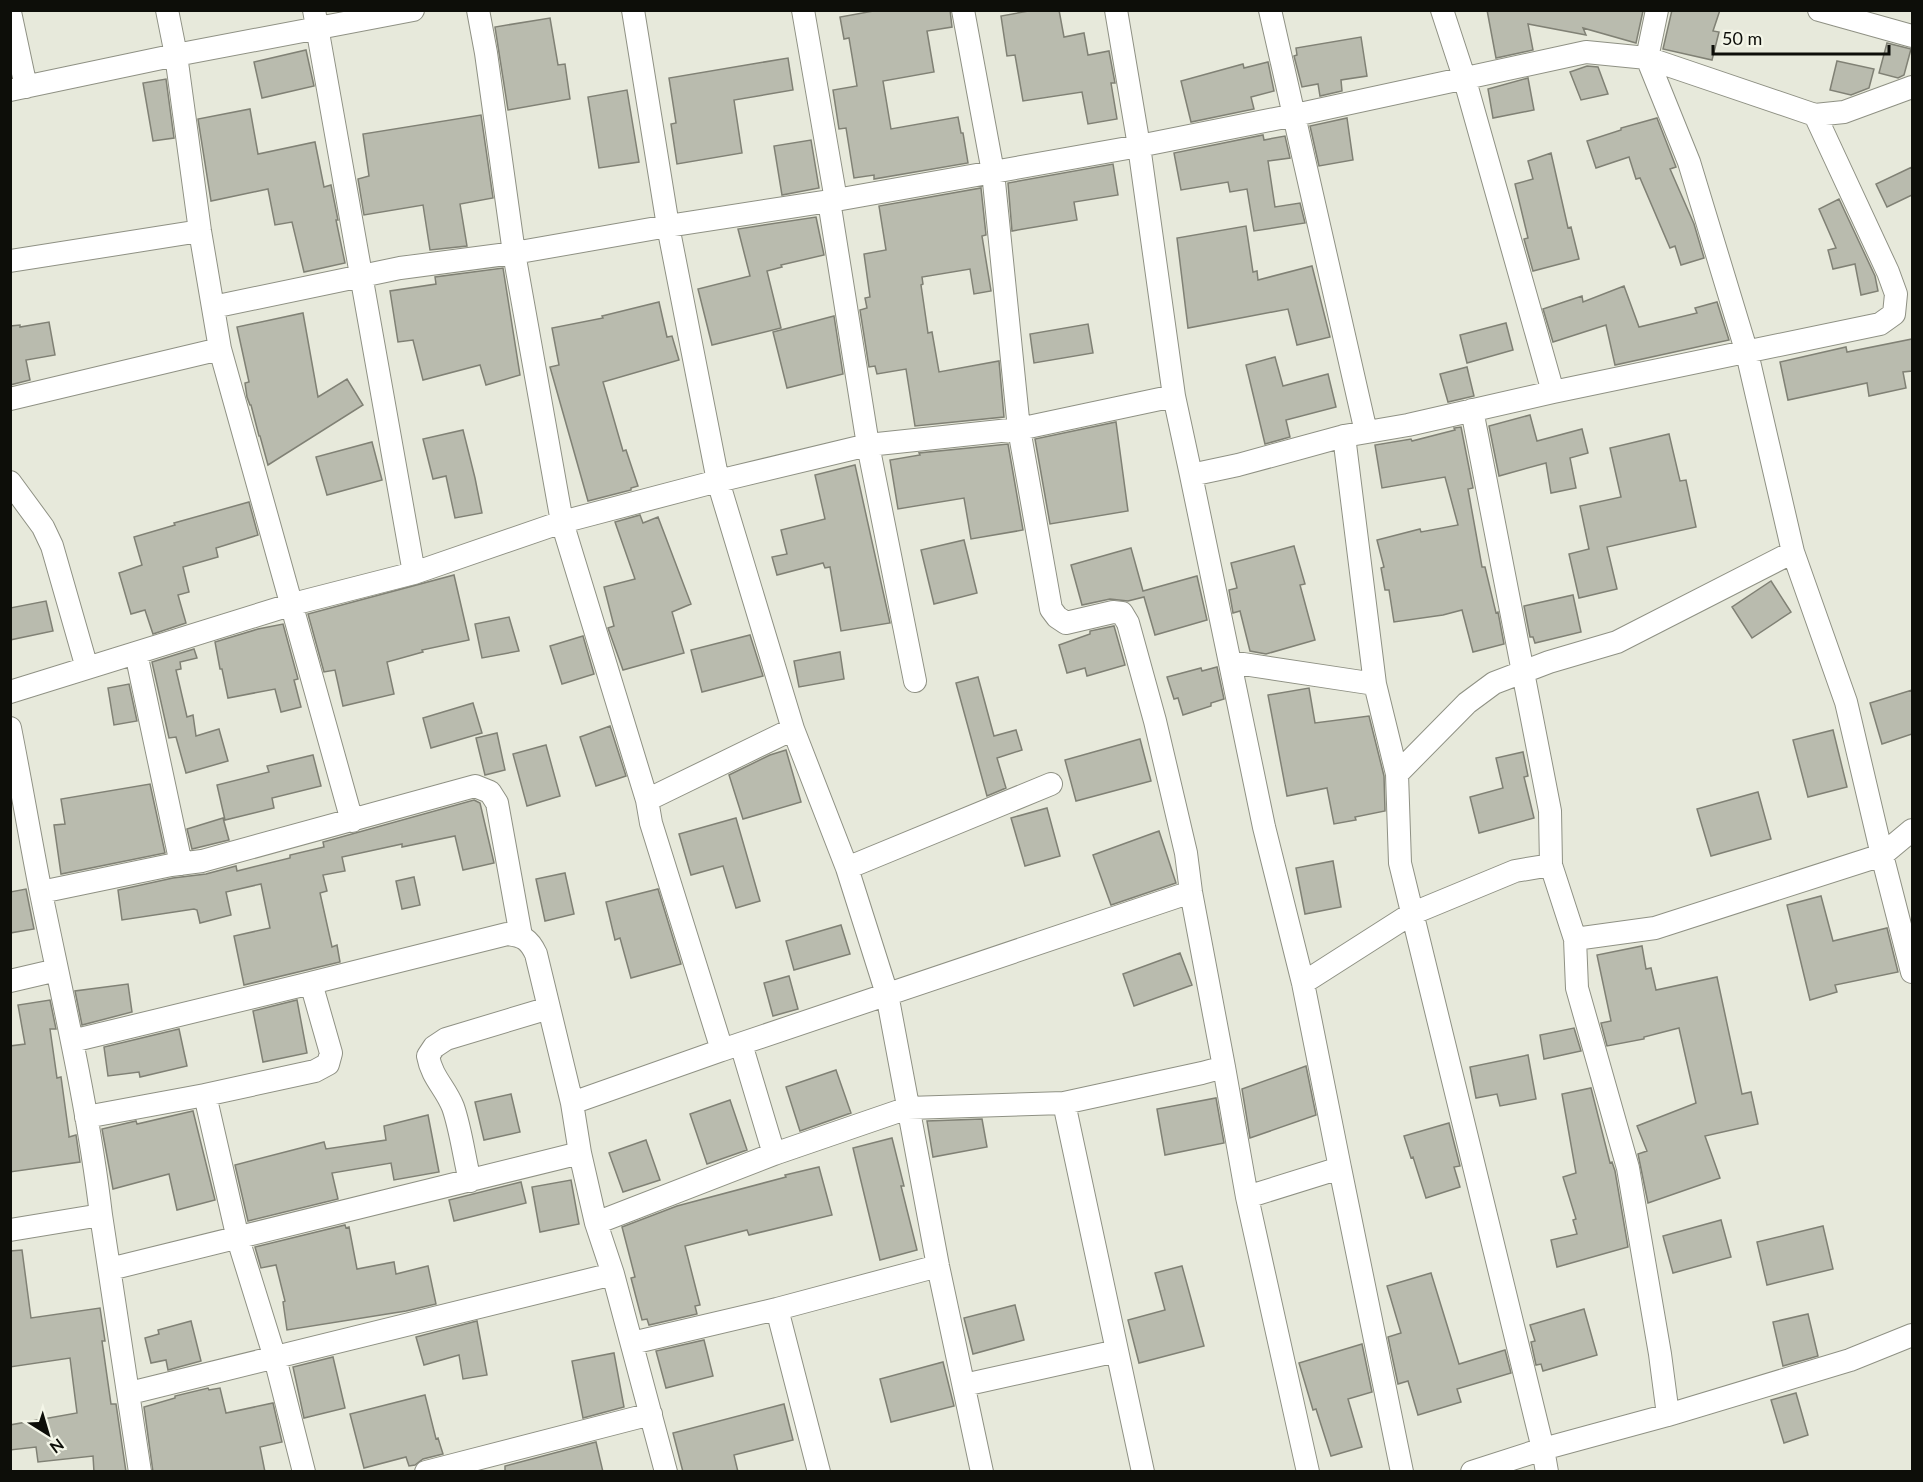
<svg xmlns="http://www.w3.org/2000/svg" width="1923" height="1482" font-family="Lato,sans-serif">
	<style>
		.building { fill: #b9bbae; stroke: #808175; stroke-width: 1.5 }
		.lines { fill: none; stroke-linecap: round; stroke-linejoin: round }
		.minor-casing { stroke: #8f9184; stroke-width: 24 }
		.minor { stroke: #fff; stroke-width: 22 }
	</style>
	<rect width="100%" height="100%" fill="#e7e9db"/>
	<path class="building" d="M 879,10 L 950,10 L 952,27 L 927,31 L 934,72 L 883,81 L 891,129 L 958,117 L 961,133 L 963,133 L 968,163 L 874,179 L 874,175 L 854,178 L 846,128 L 839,129 L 833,90 L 857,86 L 849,38 L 844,39 L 840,17 Z
		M 1034,10 L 1059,10 L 1064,37 L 1084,33 L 1088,55 L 1109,51 L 1115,83 L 1111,83 L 1117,119 L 1088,124 L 1082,92 L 1023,101 L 1015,55 L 1007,56 L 1001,16 Z
		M 1487,10 L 1641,10 L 1643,11 L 1636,43 L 1583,28 L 1586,35 L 1528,24 L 1533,50 L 1496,58 Z
		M 1672,10 L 1720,10 L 1713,31 L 1719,32 L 1712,60 L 1663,49 Z
		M 550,18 L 558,65 L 565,64 L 570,99 L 508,110 L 495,27 Z
		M 1361,37 L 1367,76 L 1341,80 L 1342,91 L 1320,96 L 1318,84 L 1302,87 L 1294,56 L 1297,55 L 1296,48 Z
		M 1887,43 L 1911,49 L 1904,75 L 1898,78 L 1879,73 Z
		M 306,50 L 314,86 L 262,98 L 254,62 Z
		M 788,58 L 793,90 L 734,100 L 742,153 L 677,164 L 671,124 L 676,123 L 669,78 Z
		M 1837,61 L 1874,69 L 1869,88 L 1851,95 L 1830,90 Z
		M 1268,62 L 1274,91 L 1251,97 L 1254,109 L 1191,122 L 1181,81 L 1243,64 L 1244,68 Z
		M 1587,66 L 1598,67 L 1608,94 L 1581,100 L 1570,72 Z
		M 1528,78 L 1534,110 L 1493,118 L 1488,89 Z
		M 166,79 L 174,138 L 153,141 L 143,83 Z
		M 627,90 L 639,162 L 599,168 L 588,97 Z
		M 250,109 L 258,154 L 315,142 L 324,187 L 331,185 L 338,220 L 336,220 L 345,263 L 304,272 L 292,222 L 275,225 L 268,189 L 211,201 L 198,119 Z
		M 481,115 L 493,198 L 460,204 L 467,246 L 430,250 L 423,205 L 364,215 L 358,179 L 369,176 L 363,134 Z
		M 1347,118 L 1353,160 L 1319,166 L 1310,126 Z
		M 1657,118 L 1676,167 L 1670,169 L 1694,224 L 1704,258 L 1681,265 L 1675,246 L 1670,248 L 1640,178 L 1636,179 L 1629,157 L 1596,168 L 1587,141 L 1621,130 L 1621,128 Z
		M 1263,135 L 1264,140 L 1285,136 L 1290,158 L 1268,161 L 1275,207 L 1300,203 L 1305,223 L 1254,231 L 1247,189 L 1230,192 L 1228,182 L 1181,190 L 1174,153 Z
		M 811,140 L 819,188 L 782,195 L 774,146 Z
		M 1551,153 L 1568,228 L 1571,227 L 1579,259 L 1533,271 L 1524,239 L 1528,238 L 1515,184 L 1533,179 L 1528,161 Z
		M 1113,164 L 1118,195 L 1074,202 L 1077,220 L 1012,231 L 1008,183 Z
		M 1912,167 L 1912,195 L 1887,207 L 1876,184 Z
		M 981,188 L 986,235 L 982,236 L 991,291 L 974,294 L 970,269 L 922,277 L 923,284 L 921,285 L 928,333 L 932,332 L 939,372 L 999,361 L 1004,417 L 915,426 L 906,369 L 877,374 L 875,366 L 869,367 L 860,310 L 867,308 L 865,298 L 870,297 L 864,254 L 886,250 L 879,206 Z
		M 1839,199 L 1875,276 L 1878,291 L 1861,295 L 1855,264 L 1833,269 L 1828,250 L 1836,248 L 1819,209 Z
		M 816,217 L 824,255 L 781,265 L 782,267 L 767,271 L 781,328 L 712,345 L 698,289 L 750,276 L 738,229 Z
		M 1246,226 L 1253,272 L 1257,271 L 1258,280 L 1312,266 L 1330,337 L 1297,345 L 1288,309 L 1188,328 L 1177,238 Z
		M 503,268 L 520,375 L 486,385 L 480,365 L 423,380 L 413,340 L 398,342 L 390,291 L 436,284 L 435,277 Z
		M 1624,286 L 1639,327 L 1697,313 L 1695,308 L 1717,302 L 1729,340 L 1615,365 L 1606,325 L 1553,342 L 1543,309 L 1582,296 L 1583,302 Z
		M 659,302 L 667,337 L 672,336 L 679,360 L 603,382 L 623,451 L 626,450 L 638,486 L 631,488 L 631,490 L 588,501 L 550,367 L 559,365 L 552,328 L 603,318 L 602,316 Z
		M 303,313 L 318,397 L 347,379 L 363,405 L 268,465 L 260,436 L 259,436 L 251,405 L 250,405 L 247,397 L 245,383 L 249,382 L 237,327 Z
		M 834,316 L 843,374 L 787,388 L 773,332 Z
		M 49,322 L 55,355 L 26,360 L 30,380 L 10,385 L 10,326 L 20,325 L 20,327 Z
		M 1506,323 L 1513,350 L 1467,363 L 1460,335 Z
		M 1088,324 L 1093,353 L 1034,363 L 1030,334 Z
		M 1912,339 L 1912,371 L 1903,372 L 1906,388 L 1869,396 L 1867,383 L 1788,400 L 1780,362 L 1846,347 L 1847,352 Z
		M 1275,357 L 1283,386 L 1328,374 L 1336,407 L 1286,420 L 1290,437 L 1265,444 L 1246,365 Z
		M 1467,367 L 1474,396 L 1448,402 L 1440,374 Z
		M 1530,415 L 1537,441 L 1582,429 L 1588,453 L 1570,458 L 1576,488 L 1551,493 L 1546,463 L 1499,476 L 1489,426 Z
		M 1116,422 L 1128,511 L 1050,524 L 1035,439 Z
		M 1461,427 L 1473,488 L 1468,489 L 1482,567 L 1485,567 L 1496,613 L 1498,612 L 1504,644 L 1473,652 L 1462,610 L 1443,615 L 1394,622 L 1389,590 L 1385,590 L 1381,568 L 1384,567 L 1377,540 L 1420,529 L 1421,532 L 1458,525 L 1445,477 L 1382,488 L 1375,445 L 1411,439 L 1412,441 L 1455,430 L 1454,428 Z
		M 463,430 L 475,478 L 482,513 L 455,518 L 446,476 L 433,479 L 423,439 Z
		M 1669,434 L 1680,481 L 1686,480 L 1696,527 L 1607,547 L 1617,589 L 1579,598 L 1569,554 L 1589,549 L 1580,506 L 1621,497 L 1610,448 Z
		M 372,442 L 382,480 L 327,495 L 316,457 Z
		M 1008,444 L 1023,530 L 971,539 L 964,498 L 898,509 L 890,460 L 920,455 L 919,453 Z
		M 855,465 L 890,623 L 841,631 L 830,567 L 825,568 L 823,563 L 777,575 L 772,557 L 787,554 L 781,530 L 825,519 L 815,475 Z
		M 249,502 L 258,535 L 216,548 L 218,557 L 183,567 L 189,592 L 178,595 L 186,623 L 153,634 L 145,610 L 131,614 L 119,573 L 142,565 L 134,537 L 175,525 L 174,523 Z
		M 640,515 L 643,523 L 658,517 L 691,604 L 672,612 L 684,653 L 623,670 L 608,628 L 614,626 L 604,587 L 635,579 L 615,522 Z
		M 964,540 L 977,593 L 934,604 L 921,550 Z
		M 1294,546 L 1305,584 L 1300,585 L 1315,640 L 1266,654 L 1250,651 L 1240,611 L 1233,613 L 1229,590 L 1237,588 L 1231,563 Z
		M 1131,548 L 1143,591 L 1197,576 L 1207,620 L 1155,635 L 1144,597 L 1128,601 L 1110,599 L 1082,605 L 1071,565 Z
		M 454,575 L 469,640 L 422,650 L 423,652 L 387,662 L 394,694 L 343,706 L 335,670 L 324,672 L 308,614 Z
		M 1771,581 L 1791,612 L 1752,638 L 1732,607 Z
		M 1573,595 L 1581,632 L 1535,643 L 1533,637 L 1530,637 L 1524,606 Z
		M 46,601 L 53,631 L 10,640 L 10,608 Z
		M 509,617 L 519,651 L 482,658 L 475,624 Z
		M 283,624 L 298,679 L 294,680 L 301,707 L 281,712 L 275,689 L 228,698 L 222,669 L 220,669 L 215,642 L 258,629 Z
		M 1114,626 L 1125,665 L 1087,676 L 1085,668 L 1067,673 L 1059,645 L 1090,634 L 1090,631 Z
		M 750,635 L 763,676 L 702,692 L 691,650 Z
		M 583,636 L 594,674 L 562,684 L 550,646 Z
		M 194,649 L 197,658 L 180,662 L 181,669 L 176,670 L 187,717 L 193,715 L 196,736 L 219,729 L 228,761 L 186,773 L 176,737 L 169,738 L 152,662 Z
		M 840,652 L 844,679 L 799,687 L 794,661 Z
		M 1217,667 L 1224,699 L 1211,703 L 1211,706 L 1183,715 L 1178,698 L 1174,699 L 1167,677 L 1201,668 L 1202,671 Z
		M 978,677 L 994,736 L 1016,730 L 1022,750 L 997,758 L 1006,788 L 987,796 L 956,683 Z
		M 129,684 L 137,721 L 114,725 L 108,688 Z
		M 1309,688 L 1315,723 L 1369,716 L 1384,776 L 1385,811 L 1355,817 L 1356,820 L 1334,824 L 1327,788 L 1287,796 L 1268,695 Z
		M 1912,690 L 1912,734 L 1882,744 L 1870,703 Z
		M 473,703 L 482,733 L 431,748 L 423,718 Z
		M 610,726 L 626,776 L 596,786 L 580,737 Z
		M 1833,730 L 1847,787 L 1808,797 L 1793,740 Z
		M 497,733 L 505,770 L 485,775 L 476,738 Z
		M 1140,739 L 1151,781 L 1076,801 L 1065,760 Z
		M 546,745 L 560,796 L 527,806 L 513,754 Z
		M 786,750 L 801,802 L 743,819 L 729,775 L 770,755 Z
		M 1523,752 L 1528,776 L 1524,777 L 1534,818 L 1479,833 L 1470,797 L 1503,788 L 1496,758 Z
		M 313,755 L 321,786 L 272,798 L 274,808 L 225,820 L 217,785 L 269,772 L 267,766 Z
		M 150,784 L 165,853 L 61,874 L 54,825 L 65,824 L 61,799 Z
		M 1758,792 L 1771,839 L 1711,856 L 1697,809 Z
		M 474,800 L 480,803 L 494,863 L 463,870 L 455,836 L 402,847 L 402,844 L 342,857 L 345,871 L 323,875 L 327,891 L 320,893 L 332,947 L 337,945 L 340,962 L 244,985 L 234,936 L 270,928 L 261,884 L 226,892 L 231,915 L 200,923 L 197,910 L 194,909 L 122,920 L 118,890 L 173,878 L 206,874 L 236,866 L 237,871 L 290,858 L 290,855 L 324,847 L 323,842 Z
		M 1047,808 L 1060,856 L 1025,866 L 1011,818 Z
		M 223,818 L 229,840 L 192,849 L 187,829 Z
		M 736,818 L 760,901 L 736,908 L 723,866 L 691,875 L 679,834 Z
		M 1159,831 L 1176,883 L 1111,905 L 1093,855 Z
		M 1333,861 L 1341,907 L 1305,914 L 1296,868 Z
		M 565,873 L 574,914 L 545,921 L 536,879 Z
		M 414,877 L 420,905 L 402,909 L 396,881 Z
		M 26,889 L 34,929 L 10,933 L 10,892 Z
		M 658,889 L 681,964 L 631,978 L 620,938 L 615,940 L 606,902 Z
		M 1821,896 L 1833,941 L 1887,928 L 1898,972 L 1835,985 L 1837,992 L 1810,1000 L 1787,905 Z
		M 841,925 L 850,954 L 794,970 L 786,941 Z
		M 1642,946 L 1646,969 L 1651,968 L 1656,990 L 1717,977 L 1742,1094 L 1751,1092 L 1758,1124 L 1705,1136 L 1720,1178 L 1648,1203 L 1638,1154 L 1647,1151 L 1637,1126 L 1696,1103 L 1679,1028 L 1644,1037 L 1644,1039 L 1607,1046 L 1601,1023 L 1611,1021 L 1597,955 Z
		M 1180,953 L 1192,985 L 1134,1006 L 1123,974 Z
		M 789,976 L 798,1009 L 773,1016 L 764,983 Z
		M 128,984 L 132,1012 L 82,1025 L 75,991 Z
		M 50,1000 L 56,1029 L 50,1029 L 57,1078 L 61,1077 L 69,1135 L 69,1137 L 76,1135 L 80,1162 L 10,1172 L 10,1046 L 25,1044 L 18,1005 Z
		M 297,1000 L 307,1053 L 263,1062 L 253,1011 Z
		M 1574,1028 L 1581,1051 L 1544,1059 L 1540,1035 Z
		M 179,1029 L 187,1066 L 140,1077 L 139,1072 L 108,1076 L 104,1047 Z
		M 1528,1055 L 1536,1099 L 1500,1106 L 1497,1094 L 1476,1098 L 1470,1067 Z
		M 1306,1066 L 1316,1115 L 1250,1138 L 1242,1089 Z
		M 836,1070 L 851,1113 L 800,1131 L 786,1087 Z
		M 1591,1088 L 1610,1163 L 1612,1162 L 1615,1171 L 1628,1247 L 1557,1267 L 1551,1240 L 1577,1234 L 1573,1220 L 1576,1219 L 1563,1177 L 1576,1173 L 1562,1094 Z
		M 511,1094 L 520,1132 L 484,1140 L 475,1102 Z
		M 1216,1098 L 1224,1143 L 1165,1155 L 1157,1109 Z
		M 730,1100 L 747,1150 L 707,1164 L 690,1114 Z
		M 193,1111 L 215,1200 L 177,1210 L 169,1174 L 113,1189 L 102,1129 L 136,1121 L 137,1124 Z
		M 428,1115 L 439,1172 L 394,1180 L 391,1163 L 332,1173 L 338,1199 L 248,1221 L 235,1165 L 324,1142 L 326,1149 L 386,1140 L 384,1126 Z
		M 982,1119 L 987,1147 L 933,1157 L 927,1121 Z
		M 1449,1123 L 1460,1166 L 1454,1167 L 1460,1187 L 1426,1198 L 1413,1157 L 1411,1158 L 1404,1136 Z
		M 892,1138 L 904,1186 L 901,1186 L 917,1250 L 880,1260 L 853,1148 Z
		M 646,1140 L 660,1180 L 623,1192 L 609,1153 Z
		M 819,1167 L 832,1215 L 749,1235 L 747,1230 L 685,1246 L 700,1305 L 695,1306 L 697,1314 L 649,1325 L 647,1319 L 642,1320 L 631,1278 L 635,1277 L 622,1227 L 677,1206 L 786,1177 L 785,1175 Z
		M 571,1180 L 579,1224 L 540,1232 L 532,1187 Z
		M 521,1182 L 526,1203 L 454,1221 L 449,1200 Z
		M 1721,1220 L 1731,1257 L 1673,1273 L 1663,1236 Z
		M 345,1225 L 346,1228 L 349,1227 L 357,1269 L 394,1262 L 396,1274 L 428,1266 L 436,1304 L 406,1311 L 287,1330 L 283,1302 L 285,1301 L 276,1265 L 261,1268 L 255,1247 Z
		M 1823,1226 L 1833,1269 L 1767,1285 L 1757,1242 Z
		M 22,1250 L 31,1318 L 100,1308 L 105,1341 L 102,1341 L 111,1404 L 116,1404 L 126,1472 L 94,1472 L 93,1456 L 38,1462 L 36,1447 L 10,1450 L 10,1425 L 77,1413 L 70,1358 L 10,1367 L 10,1251 Z
		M 1182,1266 L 1204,1346 L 1139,1363 L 1128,1320 L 1165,1310 L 1155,1273 Z
		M 1431,1273 L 1459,1364 L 1505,1350 L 1511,1373 L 1457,1389 L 1461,1402 L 1418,1415 L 1408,1381 L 1398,1384 L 1388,1337 L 1401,1333 L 1387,1286 Z
		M 1015,1305 L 1024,1340 L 973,1354 L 964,1318 Z
		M 1584,1309 L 1597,1355 L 1543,1371 L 1541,1364 L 1536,1365 L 1531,1342 L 1535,1341 L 1530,1325 Z
		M 1808,1314 L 1818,1356 L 1783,1366 L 1773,1322 Z
		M 191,1321 L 201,1361 L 168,1370 L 166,1360 L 151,1363 L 145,1338 L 159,1334 L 158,1330 Z
		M 477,1321 L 487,1375 L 463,1379 L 459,1355 L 424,1365 L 416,1337 Z
		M 704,1340 L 713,1376 L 666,1388 L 656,1351 Z
		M 1362,1344 L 1372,1392 L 1348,1399 L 1362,1447 L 1331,1456 L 1316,1409 L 1313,1410 L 1299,1363 Z
		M 614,1353 L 624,1407 L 583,1418 L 572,1361 Z
		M 333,1357 L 345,1408 L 304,1418 L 293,1367 Z
		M 943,1362 L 954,1406 L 891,1422 L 880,1379 Z
		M 208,1388 L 209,1390 L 220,1388 L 226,1413 L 273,1403 L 282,1442 L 260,1447 L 265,1472 L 153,1472 L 144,1407 L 175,1398 L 175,1396 Z
		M 1796,1393 L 1808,1435 L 1784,1443 L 1771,1400 Z
		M 425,1395 L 436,1439 L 438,1438 L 443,1454 L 423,1459 L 415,1465 L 409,1466 L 406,1457 L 364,1468 L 350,1414 Z
		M 784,1404 L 793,1440 L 734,1455 L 738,1472 L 683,1472 L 673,1433 Z
		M 596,1442 L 603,1472 L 505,1472 L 505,1466 Z"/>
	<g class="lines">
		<g class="minor-casing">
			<path id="minor" d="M 167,10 L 176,55 L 200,231 L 220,349 L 352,821
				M 314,10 L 414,573
				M 478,10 L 486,53 L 514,253 L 562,522 L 647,800 L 651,823 L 722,1050 L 572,1103 L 580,1153
				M 633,10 L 668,226 L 718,481 L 793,729 L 647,800
				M 803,10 L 836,200
				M 1116,10 L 1139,146 L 1174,396
				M 1270,10 L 1366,432
				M 1442,10 L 1464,77 L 1553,392
				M 1819,10 L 1912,36
				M 10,12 L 26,87
				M 10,90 L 176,55 L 413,10
				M 829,201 L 868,445 L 915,681
				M 10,261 L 200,231
				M 213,307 L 400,268 L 514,253 L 668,226 L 836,200 L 1139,146 L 1295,115 L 1586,52 L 1647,58 L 1657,10
				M 10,399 L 220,349
				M 1472,410 L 1550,811 L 1551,865
				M 1344,436 L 1375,684 L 1397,774 L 1400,863 L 1543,1449 L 1547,1472
				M 1191,475 L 1264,827 L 1303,983 L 1340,1168 L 1247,1197 L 1224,1067
				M 10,482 L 43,527 L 52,546 L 87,668
				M 136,653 L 181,864
				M 1230,662 L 1375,684
				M 10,692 L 293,604 L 414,573 L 562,522 L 718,481 L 868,445 L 1019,429 L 1174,396 L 1191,475 L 1238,465 L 1344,436 L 1408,425 L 1553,392 L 1880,324 L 1894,314 L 1896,294 L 1888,272 L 1815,115
				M 10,728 C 21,783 30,838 41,893 C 63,1000 88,1106 101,1215
				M 793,729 L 847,868 L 887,994 L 938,1266 L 982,1472
				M 1397,774 L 1467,703 L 1494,683 L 1549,662 L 1617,642 L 1793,552
				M 1912,830 L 1882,855 L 1912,972
				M 847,868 L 1051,784
				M 41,892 L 171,865 L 202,861 L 475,786 L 490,792 L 497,803 L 521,936
				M 10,981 L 57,970
				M 311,983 L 507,934 C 523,936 529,939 536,954 L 572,1103
				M 1303,983 L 1411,914 L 1515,871 L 1551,865 L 1575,939
				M 72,1041 L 311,983 L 331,1053 L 328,1064 L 315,1071 L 205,1095 L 238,1239 L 275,1358 L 304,1472
				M 741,1044 L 774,1154
				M 722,1050 L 1191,892
				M 1064,1103 L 1143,1472
				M 86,1117 L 205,1095
				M 1340,1168 L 1402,1472
				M 470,1181 C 464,1157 461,1130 453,1107 C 445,1087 432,1078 428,1056 L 434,1047 L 446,1039 L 549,1008
				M 1247,1197 L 1308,1472
				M 596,1223 L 774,1154 L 908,1108 L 1064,1103 L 1202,1073 L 1224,1067 L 1191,892 L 1186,853 L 1155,721 L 1128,623 L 1122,613 L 1113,612 L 1066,623 L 1057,617 L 1051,609 L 1019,429 L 993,172 L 963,10
				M 10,1230 L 101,1215 L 140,1472
				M 110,1269 L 580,1153 L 596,1223 L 613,1274 L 130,1393
				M 613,1274 L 666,1472
				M 777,1309 L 819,1472
				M 632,1343 L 777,1309 L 938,1266
				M 964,1385 L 1117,1351
				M 1668,1415 L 1850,1360 L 1912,1335
				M 426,1472 L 651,1414
				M 1472,1472 L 1543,1449 L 1668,1415 L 1660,1354 L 1628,1168 L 1577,988 L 1575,939 L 1655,928 L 1882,855 L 1846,702 L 1793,552 L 1747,353 L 1689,162 L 1647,58 L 1815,115 L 1844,112 L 1912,87"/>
		</g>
		<use href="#minor" class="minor"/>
	</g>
	<rect width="1923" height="1482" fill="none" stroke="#0d0e09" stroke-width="24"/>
	<g transform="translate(48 1434) rotate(143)" stroke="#f4f6e8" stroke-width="4.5" paint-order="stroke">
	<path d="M0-4.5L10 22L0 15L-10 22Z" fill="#0d0e09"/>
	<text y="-9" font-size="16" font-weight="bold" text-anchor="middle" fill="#0d0e09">N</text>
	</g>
	<path d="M1713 45v9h176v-9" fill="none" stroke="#0d0e09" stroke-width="3"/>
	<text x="1722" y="45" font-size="18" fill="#0d0e09" stroke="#f4f6e8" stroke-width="4.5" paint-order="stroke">50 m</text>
</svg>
